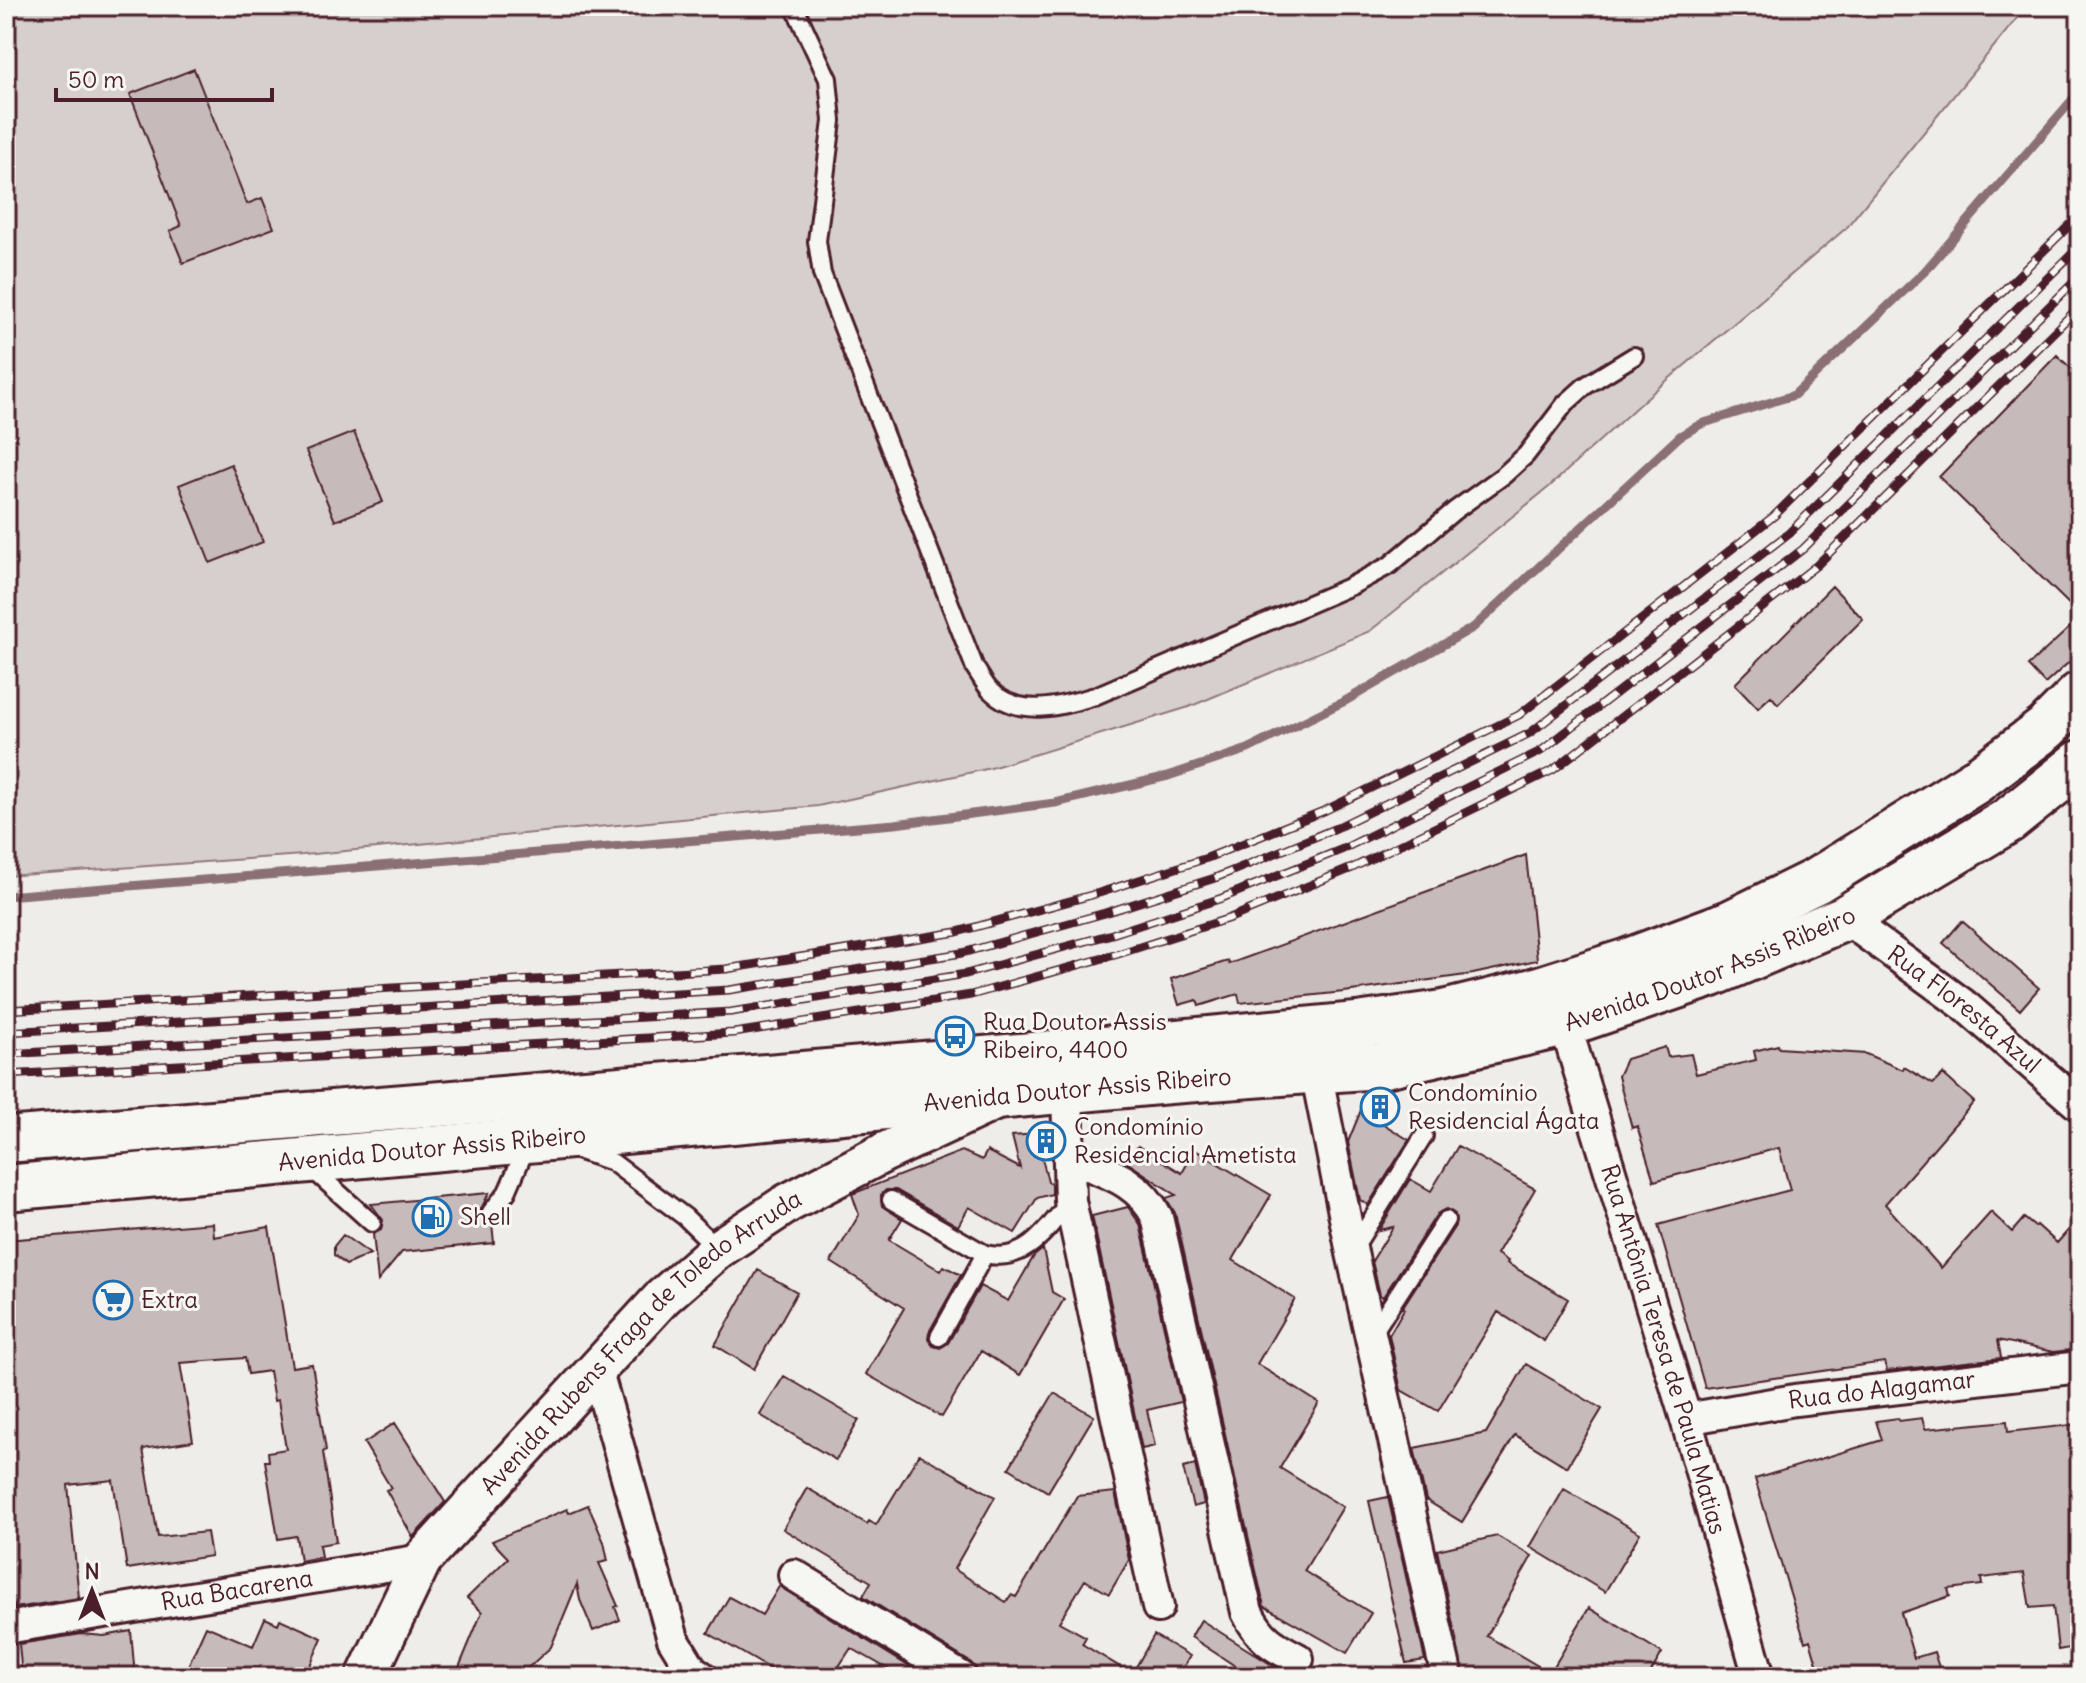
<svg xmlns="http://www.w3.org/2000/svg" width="2086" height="1683" font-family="Delius,sans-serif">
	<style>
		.green { fill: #d7cfce; stroke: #90777c; stroke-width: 2 }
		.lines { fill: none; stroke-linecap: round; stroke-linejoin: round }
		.stream { stroke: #8a6f74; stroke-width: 9 }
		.building { fill: #c6babb; stroke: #4a1f2b; stroke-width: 2 }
		.service-casing { stroke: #4a1f2b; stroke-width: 22 }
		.minor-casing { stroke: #4a1f2b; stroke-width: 36 }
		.tertiary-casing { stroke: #4a1f2b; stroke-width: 44 }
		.primary-casing { stroke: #4a1f2b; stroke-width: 50 }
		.service { stroke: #f6f6f2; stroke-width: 16 }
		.minor { stroke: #f6f6f2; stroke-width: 30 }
		.tertiary { stroke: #f6f6f2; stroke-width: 38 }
		.primary { stroke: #f6f6f2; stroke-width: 44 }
		.rail-casing { stroke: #4a1f2b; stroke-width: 9 }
		.rail { stroke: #f6f6f2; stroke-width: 6; stroke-dasharray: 18; stroke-linecap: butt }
		.labels { text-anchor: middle; stroke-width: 6; stroke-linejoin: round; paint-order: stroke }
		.street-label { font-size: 24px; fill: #4a1f2b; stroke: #f6f6f2 }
		.poi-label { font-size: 24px; fill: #4a1f2b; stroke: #f6f6f2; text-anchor: start }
	</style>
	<rect width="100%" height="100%" fill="#efedea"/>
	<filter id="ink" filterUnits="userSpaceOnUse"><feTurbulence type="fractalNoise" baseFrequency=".0125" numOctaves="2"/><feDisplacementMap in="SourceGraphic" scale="16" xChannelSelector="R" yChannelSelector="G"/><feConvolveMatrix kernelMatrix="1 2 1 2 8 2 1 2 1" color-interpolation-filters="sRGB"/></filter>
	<g filter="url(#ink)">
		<path class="green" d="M 6,6 L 2027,6 L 1845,229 L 1644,400 L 1549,487 L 1370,631 L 1189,707 L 991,768 L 818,806 L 303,855 L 6,876 Z"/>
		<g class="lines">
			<path class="stream" d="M 6,896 L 895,824 L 1055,803 L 1168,776 L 1248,749 L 1345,701 L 1474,627 L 1680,436 L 1701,424 L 1794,395 L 1925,271 L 2080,91"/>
		</g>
		<path class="building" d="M 194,69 L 247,204 L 262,198 L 274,228 L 183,263 L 170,231 L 181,226 L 130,94 Z
			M 2057,355 L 2080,377 L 2080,615 L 1939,477 Z
			M 354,432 L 383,502 L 335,521 L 306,451 Z
			M 231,464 L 263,542 L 210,563 L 179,485 Z
			M 1832,586 L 1863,619 L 1778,704 L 1771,696 L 1758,708 L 1735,684 Z
			M 2080,618 L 2080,652 L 2045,684 L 2028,666 Z
			M 1526,855 L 1537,960 L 1473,974 L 1344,992 L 1240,1003 L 1238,994 L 1199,1006 L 1197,1000 L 1179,1005 L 1171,979 L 1228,961 L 1229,964 Z
			M 1962,921 L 2039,988 L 2020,1010 L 1943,943 Z
			M 1778,1045 L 1779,1048 L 1866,1054 L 1903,1070 L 1904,1067 L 1933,1084 L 1943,1074 L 1974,1102 L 1885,1204 L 1941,1268 L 1991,1212 L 2012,1232 L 2024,1218 L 2035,1227 L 2037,1225 L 2057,1243 L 2080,1217 L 2080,1349 L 2053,1352 L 1998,1340 L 2001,1358 L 1887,1371 L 1884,1362 L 1705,1388 L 1658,1225 L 1790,1190 L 1779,1148 L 1654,1181 L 1637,1126 L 1632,1128 L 1618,1076 L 1626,1059 L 1665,1047 L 1668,1057 L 1691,1054 L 1696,1074 L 1756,1060 L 1754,1051 Z
			M 1361,1110 L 1409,1140 L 1368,1205 L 1360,1200 L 1348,1142 Z
			M 1036,1134 L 1048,1182 L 1052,1184 L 1052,1194 L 1037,1198 L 1015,1233 L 969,1207 L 958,1226 L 896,1190 L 886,1190 L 881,1195 L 882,1206 L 902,1219 L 889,1240 L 941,1271 L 944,1266 L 961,1275 L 929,1332 L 928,1338 L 933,1346 L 940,1348 L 948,1343 L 980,1286 L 1008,1301 L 1034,1256 L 1043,1249 L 1052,1292 L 1064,1299 L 1020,1375 L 981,1351 L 942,1417 L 866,1374 L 904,1308 L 831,1262 L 859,1215 L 852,1194 L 962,1151 L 982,1160 L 987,1151 L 1020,1168 L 1012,1136 Z
			M 1138,1146 L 1182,1173 L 1195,1150 L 1271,1195 L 1233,1260 L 1295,1299 L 1257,1364 L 1319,1403 L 1280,1468 L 1343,1507 L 1304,1571 L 1371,1613 L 1347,1653 L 1264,1606 L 1175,1213 L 1166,1198 L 1176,1195 L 1128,1163 Z
			M 1458,1146 L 1535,1189 L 1497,1254 L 1508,1261 L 1507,1263 L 1568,1299 L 1544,1341 L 1498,1312 L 1438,1411 L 1401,1390 L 1389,1335 L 1404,1309 L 1402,1308 L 1455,1226 L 1455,1214 L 1446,1209 L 1437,1214 L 1383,1297 L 1380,1295 L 1372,1261 L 1393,1227 L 1379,1230 L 1410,1179 L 1431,1191 Z
			M 489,1193 L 480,1211 L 484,1220 L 492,1223 L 494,1243 L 402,1252 L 378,1281 L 373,1234 L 381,1230 L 383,1220 L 371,1204 Z
			M 1128,1207 L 1140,1224 L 1181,1402 L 1147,1410 L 1155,1446 L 1142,1449 L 1092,1216 Z
			M 213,1223 L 214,1237 L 269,1227 L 292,1367 L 312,1364 L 326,1450 L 323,1452 L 336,1542 L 319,1545 L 321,1557 L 300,1561 L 296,1536 L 278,1539 L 265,1461 L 269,1461 L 268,1452 L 286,1449 L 278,1400 L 274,1401 L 269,1371 L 248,1374 L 245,1358 L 180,1363 L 193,1441 L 143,1449 L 158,1537 L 207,1532 L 211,1556 L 127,1569 L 113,1480 L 68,1485 L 79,1598 L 15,1608 L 14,1604 L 6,1604 L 6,1240 Z
			M 343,1235 L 370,1254 L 346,1265 L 334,1255 L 334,1246 Z
			M 758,1270 L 797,1292 L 754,1369 L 715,1345 Z
			M 1526,1364 L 1602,1409 L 1567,1467 L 1515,1435 L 1462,1522 L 1426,1500 L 1414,1448 L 1486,1433 Z
			M 784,1376 L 859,1420 L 836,1460 L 760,1415 Z
			M 1054,1393 L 1094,1416 L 1048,1492 L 1009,1468 Z
			M 1898,1418 L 1899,1421 L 1922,1418 L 1925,1429 L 2007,1421 L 2008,1432 L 2080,1424 L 2080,1646 L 2058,1650 L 2053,1606 L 2030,1608 L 2024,1573 L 1981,1578 L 1982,1585 L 1948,1589 L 1950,1596 L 1901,1613 L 1914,1658 L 1934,1652 L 1942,1677 L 1821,1677 L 1810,1640 L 1805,1642 L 1755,1479 L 1882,1440 L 1876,1421 Z
			M 395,1423 L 445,1502 L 413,1537 L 386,1490 L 391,1488 L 364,1443 Z
			M 919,1454 L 995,1497 L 954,1569 L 1006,1602 L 1011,1595 L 1016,1597 L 1077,1496 L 1115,1492 L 1129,1560 L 1109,1594 L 1085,1580 L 1059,1622 L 1086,1637 L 1082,1644 L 1132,1674 L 1154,1635 L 1190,1656 L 1178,1677 L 979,1677 L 976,1668 L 970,1662 L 863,1596 L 871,1582 L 783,1529 L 807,1488 L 867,1524 L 869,1521 L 876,1525 Z
			M 1195,1465 L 1204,1504 L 1193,1507 L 1183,1468 Z
			M 1564,1489 L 1640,1533 L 1605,1592 L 1530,1547 Z
			M 1388,1497 L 1425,1660 L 1406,1663 L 1369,1501 Z
			M 588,1505 L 604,1542 L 608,1561 L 599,1563 L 618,1606 L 615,1607 L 620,1620 L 593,1631 L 580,1600 L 577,1584 L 551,1647 L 518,1677 L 455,1677 L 482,1612 L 467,1598 L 508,1558 L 492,1541 L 567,1509 L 569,1513 Z
			M 1497,1536 L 1532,1556 L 1487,1636 L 1550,1673 L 1589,1608 L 1662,1653 L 1648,1677 L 1464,1677 L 1437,1550 Z
			M 780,1585 L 785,1590 L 926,1677 L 902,1677 L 851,1648 L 832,1677 L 784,1677 L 708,1633 L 729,1597 L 762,1615 Z
			M 265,1618 L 278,1624 L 280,1619 L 322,1638 L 305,1677 L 183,1677 L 206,1626 L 253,1646 Z
			M 1201,1620 L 1272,1665 L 1294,1677 L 1252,1677 L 1191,1637 Z
			M 131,1631 L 135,1677 L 22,1677 L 19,1644 L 82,1634 L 104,1636 Z"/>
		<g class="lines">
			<g class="service-casing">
				<path id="service" d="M 794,6 L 828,79 L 832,121 L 817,241 L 822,274 L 975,668 C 980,675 984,684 990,690 C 1019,719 1061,706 1095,696 L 1351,586 L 1390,565 L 1454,511 L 1504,475 L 1526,455 L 1565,404 L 1585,386 L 1634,356
					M 574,1149 L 612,1162 L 685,1217 L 718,1249
					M 310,1167 L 372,1223
					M 891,1200 L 985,1254 C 1026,1264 1047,1229 1070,1201
					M 491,1212 L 507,1192 L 528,1143
					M 1352,1251 L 1424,1136
					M 1371,1336 L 1446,1220
					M 939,1337 L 985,1254"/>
			</g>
			<g class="minor-casing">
				<g id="minor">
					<path id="s1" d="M 1845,918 L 1964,1005 L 2080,1106"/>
					<path id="s2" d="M 1565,1024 L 1686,1419 L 1759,1677"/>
					<path d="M 1316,1071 L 1352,1253 L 1447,1677"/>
					<path d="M 1067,1091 L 1070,1201 L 1158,1607"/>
					<path d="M 1069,1157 C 1106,1173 1138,1179 1157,1217 L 1247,1612 C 1260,1639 1273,1646 1298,1659"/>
					<path d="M 596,1368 L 673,1639 L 692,1670 L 702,1677"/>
					<path id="s3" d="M 1686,1419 L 1795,1400 L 2080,1367"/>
					<path d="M 794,1575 L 961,1677"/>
					<path id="s4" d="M 6,1628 L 422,1560"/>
				</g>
			</g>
			<g class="tertiary-casing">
				<g id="tertiary">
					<path id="s5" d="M 366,1677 L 422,1560 L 663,1297 L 718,1249 L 788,1203 L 885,1152 L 992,1102"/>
				</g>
			</g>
			<g class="primary-casing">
				<g id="primary">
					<path d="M 6,1140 L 1104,1049 L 1357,1025 L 1443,1013 L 1533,991 L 1628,961 L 1730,923 L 1816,881 L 1976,781 L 2046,728 L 2080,694"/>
					<path id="s6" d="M 6,1188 L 1169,1081 L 1380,1066 L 1565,1024 L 1712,974 L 1845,918 L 2009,820 L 2080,763"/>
				</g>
			</g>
			<use href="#service" class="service"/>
			<use href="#minor" class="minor"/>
			<use href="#tertiary" class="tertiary"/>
			<use href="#primary" class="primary"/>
			<g class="rail-casing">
				<path id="rail" d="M 6,1010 L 726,969 L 957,932 L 1099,893 L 1207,858 L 1326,810 L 1519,715 L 1774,516 L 2080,215
					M 6,1032 L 729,990 L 962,953 L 1105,913 L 1215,878 L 1334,829 L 1530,733 L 1789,533 L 2080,246
					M 6,1054 L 731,1012 L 966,974 L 1112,934 L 1222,898 L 1343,849 L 1541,751 L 1803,549 L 2080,276
					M 6,1075 L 734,1033 L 971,995 L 1118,954 L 1230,918 L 1352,868 L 1553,770 L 1817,565 L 2080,306"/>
			</g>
			<use href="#rail" class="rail"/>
		</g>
	</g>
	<defs>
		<g id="bus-ring" transform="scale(2)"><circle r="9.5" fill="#f6f6f2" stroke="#1f6fb2" stroke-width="1.5"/><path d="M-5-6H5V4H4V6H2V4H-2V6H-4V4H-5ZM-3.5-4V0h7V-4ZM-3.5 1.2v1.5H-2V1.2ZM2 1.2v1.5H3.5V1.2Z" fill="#1f6fb2"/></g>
		<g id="building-ring" transform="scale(2)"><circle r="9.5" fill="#f6f6f2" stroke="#1f6fb2" stroke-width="1.5"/><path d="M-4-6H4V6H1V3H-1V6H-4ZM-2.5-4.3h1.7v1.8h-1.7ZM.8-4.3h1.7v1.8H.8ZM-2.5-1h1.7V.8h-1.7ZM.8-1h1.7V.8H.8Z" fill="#1f6fb2"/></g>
		<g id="fuel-ring" transform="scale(2)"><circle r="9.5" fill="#f6f6f2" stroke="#1f6fb2" stroke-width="1.5"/><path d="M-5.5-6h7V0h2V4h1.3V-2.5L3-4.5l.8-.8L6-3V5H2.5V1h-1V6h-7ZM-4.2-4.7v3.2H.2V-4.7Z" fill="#1f6fb2"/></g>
		<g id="supermarket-ring" transform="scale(2)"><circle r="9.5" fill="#f6f6f2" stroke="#1f6fb2" stroke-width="1.5"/><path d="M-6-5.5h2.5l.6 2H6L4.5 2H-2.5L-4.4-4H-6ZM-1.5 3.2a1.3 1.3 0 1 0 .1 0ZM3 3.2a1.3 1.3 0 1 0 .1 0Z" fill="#1f6fb2"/></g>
	</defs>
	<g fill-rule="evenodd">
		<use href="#bus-ring" x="955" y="1036"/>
		<use href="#building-ring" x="1380" y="1107"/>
		<use href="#building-ring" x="1046" y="1141"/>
		<use href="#fuel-ring" x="432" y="1217"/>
		<use href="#supermarket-ring" x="113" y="1300"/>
	</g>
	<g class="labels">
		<g class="street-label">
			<text dy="8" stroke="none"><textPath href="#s6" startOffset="1724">Avenida Doutor Assis Ribeiro</textPath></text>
			<text dy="8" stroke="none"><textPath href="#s1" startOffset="150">Rua Floresta Azul</textPath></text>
			<text dy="8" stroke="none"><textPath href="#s6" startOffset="1076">Avenida Doutor Assis Ribeiro</textPath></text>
			<text dy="8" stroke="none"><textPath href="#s6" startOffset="428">Avenida Doutor Assis Ribeiro</textPath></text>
			<text dy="8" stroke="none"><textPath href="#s5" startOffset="440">Avenida Rubens Fraga de Toledo Arruda</textPath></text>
			<text dy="8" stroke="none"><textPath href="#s2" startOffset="340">Rua Antônia Teresa de Paula Matias</textPath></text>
			<text dy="8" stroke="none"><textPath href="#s3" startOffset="198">Rua do Alagamar</textPath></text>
			<text dy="8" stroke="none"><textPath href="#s4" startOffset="234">Rua Bacarena</textPath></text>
		</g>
		<g class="poi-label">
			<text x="983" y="1030">Rua Doutor Assis<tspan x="983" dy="28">Ribeiro, 4400</tspan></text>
			<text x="1408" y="1101">Condomínio<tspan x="1408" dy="28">Residencial Ágata</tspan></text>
			<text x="1074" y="1135">Condomínio<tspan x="1074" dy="28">Residencial Ametista</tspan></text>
			<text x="460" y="1225">Shell</text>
			<text x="141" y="1308">Extra</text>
		</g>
	</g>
	<rect width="2086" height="1683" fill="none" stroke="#f6f6f2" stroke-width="32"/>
	<rect x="16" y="16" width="2054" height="1651" fill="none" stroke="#4a1f2b" stroke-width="3" filter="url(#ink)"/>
	<g transform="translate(92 1591)" stroke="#f6f6f2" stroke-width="6" paint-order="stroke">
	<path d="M0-6L14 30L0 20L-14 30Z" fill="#4a1f2b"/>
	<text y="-12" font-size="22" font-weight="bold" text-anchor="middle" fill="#4a1f2b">N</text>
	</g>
	<path d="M56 88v12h216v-12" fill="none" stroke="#4a1f2b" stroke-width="4"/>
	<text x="68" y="88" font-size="24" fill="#4a1f2b" stroke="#f6f6f2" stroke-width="6" paint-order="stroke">50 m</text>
</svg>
